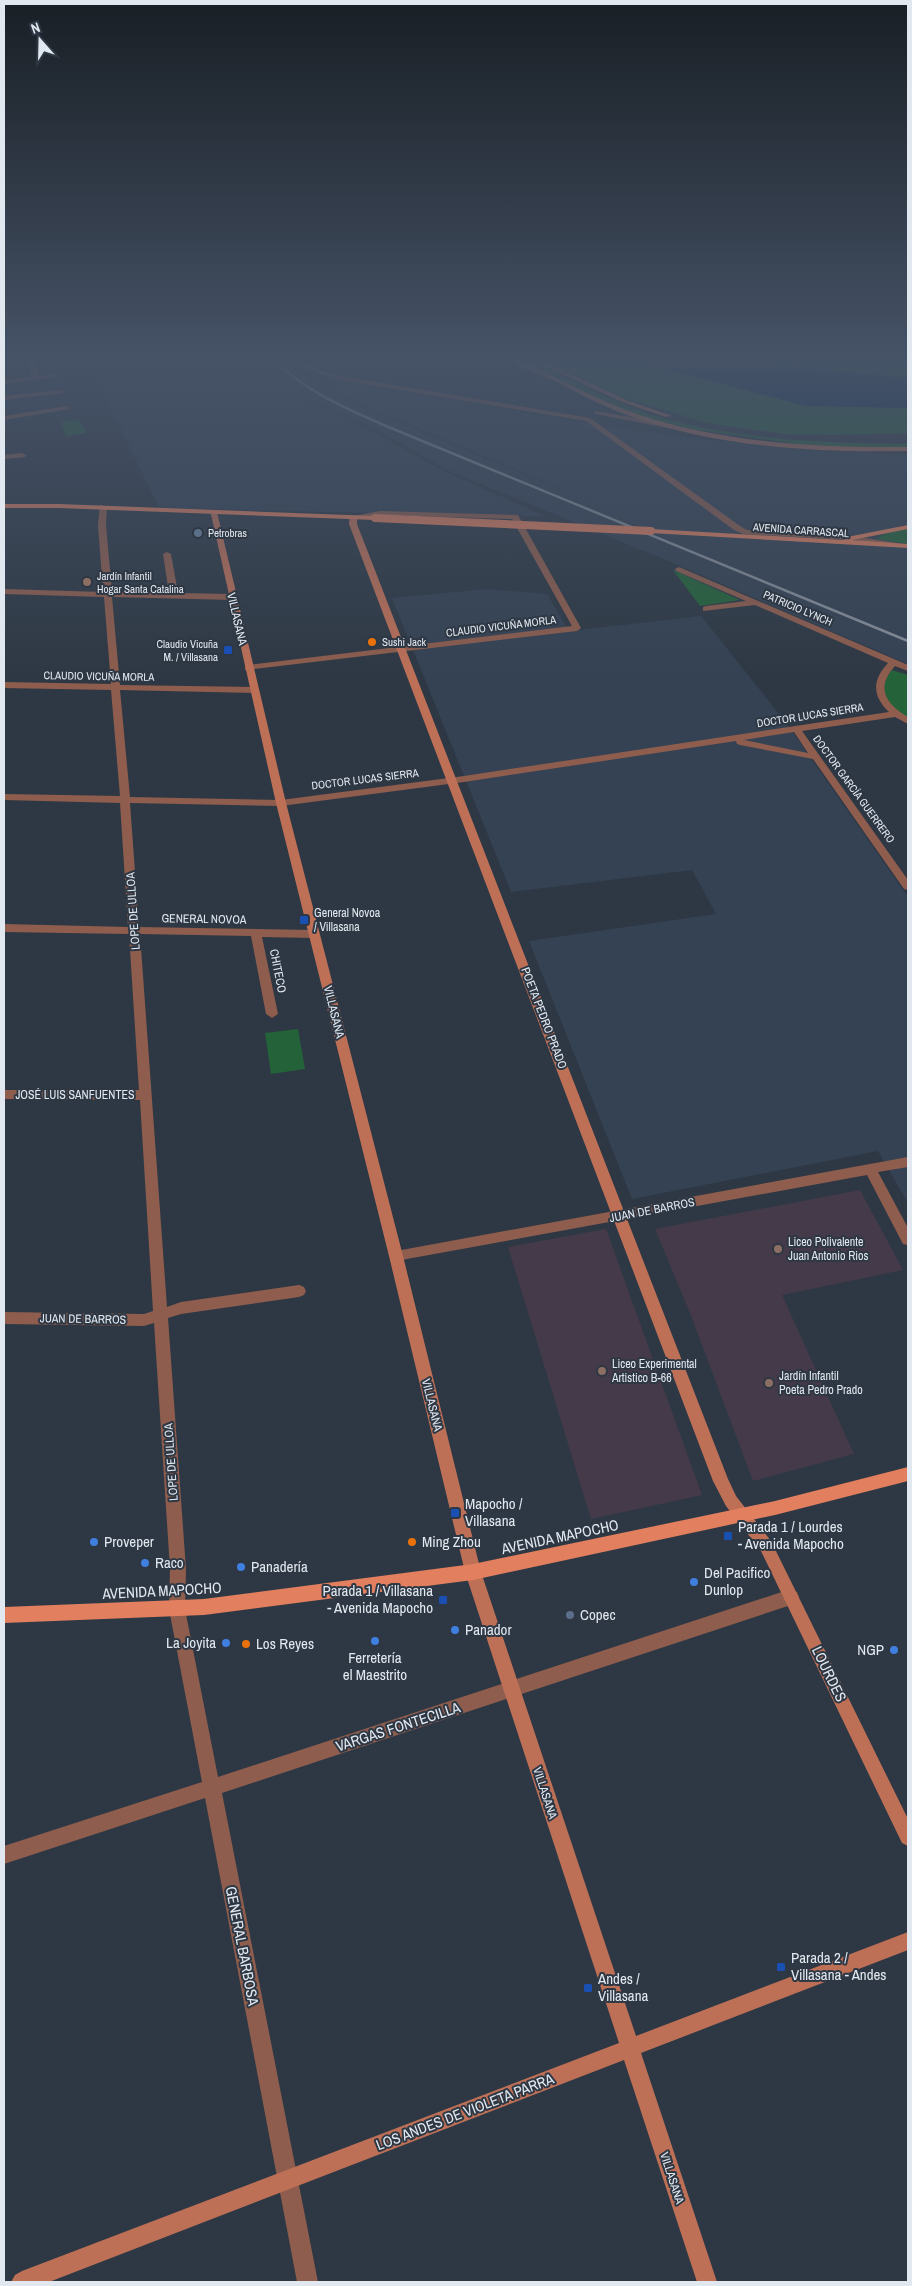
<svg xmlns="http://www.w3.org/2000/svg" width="912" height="2286" font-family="'Archivo Narrow',sans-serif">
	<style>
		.built { fill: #344253 }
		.education { fill: #453a4a }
		.green { fill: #246339 }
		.water { fill: #002654 }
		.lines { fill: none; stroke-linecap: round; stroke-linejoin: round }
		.street { fill: #8e5d4d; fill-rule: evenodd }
		.secondary { fill: #be7057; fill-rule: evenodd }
		.primary { fill: #e27f5e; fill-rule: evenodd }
		.rail { stroke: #858d97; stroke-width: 2.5 }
		.primary-bridge { stroke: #e27f5e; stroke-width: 8 }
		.service-dot { fill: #5c6f8a; stroke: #2e3844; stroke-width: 2 }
		.education-dot { fill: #8d6e63; stroke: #2e3844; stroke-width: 2 }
		.food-dot { fill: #e8710a; stroke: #2e3844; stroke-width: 2 }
		.transit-dot { fill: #1a4fb4; stroke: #2e3844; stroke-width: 2 }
		.shop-dot { fill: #3f7fe0; stroke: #2e3844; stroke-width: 2 }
		.labels { text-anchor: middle; stroke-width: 4; stroke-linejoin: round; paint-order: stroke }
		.far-street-label { font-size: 11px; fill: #e2e8f0; stroke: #2e3844 }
		.far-poi-label { font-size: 11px; fill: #e2e8f0; stroke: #2e3844; text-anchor: start }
		.street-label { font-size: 12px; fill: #e2e8f0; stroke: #2e3844 }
		.poi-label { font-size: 12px; fill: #e2e8f0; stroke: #2e3844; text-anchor: start }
		.near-poi-label { font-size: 15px; fill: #e2e8f0; stroke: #2e3844; text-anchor: start }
		.near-street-label { font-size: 15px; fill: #e2e8f0; stroke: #2e3844 }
	</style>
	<rect width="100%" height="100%" fill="#2e3844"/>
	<path class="built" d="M 235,359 L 283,359 L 311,381 L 339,398 L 589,501 L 337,393 L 324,377 L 596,425 L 709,440 L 816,451 L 908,454 L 908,664 L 671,562 L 447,470 L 375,428 L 315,401 L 304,400 L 368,430 L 444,471 L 547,517 L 159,508 L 91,366 L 241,366 Z
		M 487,589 L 547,594 L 569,631 L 701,616 L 787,724 L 908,897 L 908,1203 L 878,1151 L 632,1199 L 529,941 L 716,914 L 692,870 L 511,892 L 392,598 Z"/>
	<path class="education" d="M 860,1190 L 903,1270 L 782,1295 L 854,1454 L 753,1481 L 690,1313 L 655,1229 Z
		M 606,1229 L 702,1495 L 591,1519 L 508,1247 Z"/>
	<path class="green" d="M 514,359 L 526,359 C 570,378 613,404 659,417 C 739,440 826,443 908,444 L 908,449 L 805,445 L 697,430 L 650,419 L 610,404 Z
		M 540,359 L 908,359 L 908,433 L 832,435 L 786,434 L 707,423 L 619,396 Z
		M 79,419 L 86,433 L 66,436 L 61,422 Z
		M 908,529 L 908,544 L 877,539 L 887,532 Z
		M 673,570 L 740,600 L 700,606 Z
		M 892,670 L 908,675 L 908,718 C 889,707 875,690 892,670 Z
		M 298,1029 L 305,1069 L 271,1074 L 265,1033 Z"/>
	<path class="water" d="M 648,359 L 712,359 L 908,378 L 908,408 L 806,406 L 646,364 Z"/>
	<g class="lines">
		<path class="street" d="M 27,359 L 33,359 L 39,376 L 57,374 L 60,376 L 4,384 L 4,380 L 32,377 Z
			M 288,359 L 296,359 L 321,371 L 346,377 L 590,418 L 740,526 L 747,530 L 853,536 L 897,543 L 901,545 L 897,547 L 853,540 L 743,534 L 734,530 L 586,421 L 346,381 L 317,373 Z
			M 61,390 L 63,391 L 63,393 L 4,400 L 4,396 Z
			M 67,406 L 69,407 L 69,409 L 4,420 L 4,416 Z
			M 597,411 L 668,424 L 672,426 L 668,428 L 595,414 L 593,413 Z
			M 22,453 L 26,455 L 25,457 L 4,459 L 4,455 Z
			M 100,505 L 107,507 L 106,525 L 112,592 L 169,593 L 163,554 L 167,552 L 171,554 L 178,593 L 232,594 L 236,597 L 232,600 L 112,597 L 120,685 L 254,687 L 259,690 L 254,693 L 120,690 L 130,797 L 281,800 L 464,776 L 889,712 C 872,696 872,680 888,663 L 755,605 L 703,611 L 703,607 L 706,606 L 746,601 L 676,571 L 675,569 L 679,567 L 908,665 L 908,671 L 895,666 C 875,688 886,704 908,717 L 908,724 L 895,717 L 802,731 L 908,880 L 908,890 L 904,889 L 813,759 L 740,745 L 737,744 L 736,741 L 464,782 L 281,806 L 130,803 L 139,927 L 314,930 L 319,934 L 314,938 L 262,937 L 278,1014 L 272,1018 L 266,1014 L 251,936 L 140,934 L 167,1307 L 181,1302 L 299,1285 L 304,1287 L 306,1291 L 304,1295 L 299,1297 L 181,1314 L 168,1318 L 186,1569 L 185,1609 L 218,1777 L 791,1589 L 797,1592 L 799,1597 L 797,1602 L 791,1605 L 222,1793 L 318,2282 L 297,2282 L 205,1798 L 4,1864 L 4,1846 L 202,1782 L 169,1609 L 170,1569 L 154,1323 L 144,1326 L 4,1324 L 4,1312 L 144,1314 L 153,1311 L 140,1100 L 4,1099 L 4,1090 L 139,1090 L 129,934 L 4,932 L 4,924 L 128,927 L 120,803 L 4,800 L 4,794 L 120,796 L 111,690 L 4,688 L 4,682 L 111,684 L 104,597 L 4,594 L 4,589 L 103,592 L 98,525 ZM 794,732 L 808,753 L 744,740 Z
			M 380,511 L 518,515 L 581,628 L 577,631 L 245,670 L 245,666 L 248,665 L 572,626 L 512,519 L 380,515 L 353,519 L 349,517 Z
			M 908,1157 L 908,1167 L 878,1172 L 908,1228 L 908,1245 L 903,1244 L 867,1175 L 396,1261 L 391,1260 L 389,1256 L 391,1252 L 396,1251 Z"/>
		<path class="secondary" d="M 507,359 L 516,359 L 528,364 C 563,380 597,400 634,413 C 722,443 816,448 908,447 L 908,451 C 815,453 715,447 627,415 C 602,406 578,393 555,381 C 541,375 518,368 507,359 Z
			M 530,359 L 538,359 L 626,400 L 672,416 L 666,417 L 622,402 Z
			M 210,510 L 217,512 L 286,803 L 403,1256 L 481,1572 L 636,2036 L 908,1932 L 908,1950 L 641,2053 L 717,2282 L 697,2282 L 624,2060 L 49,2282 L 11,2282 L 15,2275 L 22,2271 L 619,2043 L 465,1572 L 389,1256 L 276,803 Z
			M 350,515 L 357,517 L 357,524 L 728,1479 L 736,1496 L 771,1541 L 908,1819 L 908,1846 L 902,1843 L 761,1551 L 726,1506 L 713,1481 L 349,524 Z"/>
		<path class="primary" d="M 4,504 L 59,504 L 375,516 L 379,518 L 375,520 L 59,508 L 4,508 Z
			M 908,525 L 908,529 L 852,540 L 908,544 L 908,548 L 651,533 L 647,531 L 651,529 L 844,540 L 847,537 Z
			M 908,1467 L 908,1481 L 775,1515 L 473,1580 L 204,1615 L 4,1623 L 4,1607 L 204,1599 L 473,1564 L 775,1501 Z"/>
		<path class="rail" d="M 273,359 C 305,391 345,408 386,426 L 908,641"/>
		<path class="primary-bridge" d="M 375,518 L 651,531"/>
	</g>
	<linearGradient id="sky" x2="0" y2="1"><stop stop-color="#191f25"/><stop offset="0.53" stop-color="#465367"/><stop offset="1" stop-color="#465367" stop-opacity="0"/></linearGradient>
	<rect width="912" height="679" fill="url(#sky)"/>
	<g class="service-dot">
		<circle cx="198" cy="533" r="5"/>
		<circle cx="570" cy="1615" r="5"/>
	</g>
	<g class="education-dot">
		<circle cx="87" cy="582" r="5"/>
		<circle cx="778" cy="1249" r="5"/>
		<circle cx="602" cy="1371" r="5"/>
		<circle cx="769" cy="1383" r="5"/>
	</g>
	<g class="food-dot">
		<circle cx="372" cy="642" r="5"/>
		<circle cx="412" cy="1542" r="5"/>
		<circle cx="246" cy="1644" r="5"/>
	</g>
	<g class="transit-dot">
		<rect x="223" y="645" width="10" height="10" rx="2.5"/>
		<rect x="299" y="915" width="10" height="10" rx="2.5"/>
		<rect x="450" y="1508" width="10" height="10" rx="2.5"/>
		<rect x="723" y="1531" width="10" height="10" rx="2.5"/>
		<rect x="438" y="1595" width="10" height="10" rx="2.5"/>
		<rect x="776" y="1962" width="10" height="10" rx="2.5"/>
		<rect x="583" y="1983" width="10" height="10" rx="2.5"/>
	</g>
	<g class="shop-dot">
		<circle cx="94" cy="1542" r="5"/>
		<circle cx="145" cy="1563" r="5"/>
		<circle cx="241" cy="1567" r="5"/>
		<circle cx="694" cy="1582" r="5"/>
		<circle cx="455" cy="1630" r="5"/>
		<circle cx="375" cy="1641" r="5"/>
		<circle cx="226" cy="1643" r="5"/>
		<circle cx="894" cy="1650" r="5"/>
	</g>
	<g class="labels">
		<g class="far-street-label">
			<text transform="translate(801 530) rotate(4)" y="4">AVENIDA CARRASCAL</text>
			<text transform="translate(798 608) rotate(23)" y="4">PATRICIO LYNCH</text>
			<text transform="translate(501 626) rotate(-7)" y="4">CLAUDIO VICUÑA MORLA</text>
			<text transform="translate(99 676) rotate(1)" y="4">CLAUDIO VICUÑA MORLA</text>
			<text transform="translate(810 715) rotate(-9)" y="4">DOCTOR LUCAS SIERRA</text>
			<text transform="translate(365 779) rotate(-7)" y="4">DOCTOR LUCAS SIERRA</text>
			<text transform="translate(854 789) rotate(54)" y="4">DOCTOR GARCÍA GUERRERO</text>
		</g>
		<g class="far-poi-label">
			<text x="208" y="537">Petrobras</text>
			<text x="97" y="580">Jardín Infantil<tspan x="97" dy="13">Hogar Santa Catalina</tspan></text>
			<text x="382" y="646">Sushi Jack</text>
			<text x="218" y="648" text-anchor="end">Claudio Vicuña<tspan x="218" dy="13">M. / Villasana</tspan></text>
		</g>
		<g class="street-label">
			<text transform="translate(237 619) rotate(77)" y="4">VILLASANA</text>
			<text transform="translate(133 911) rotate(-94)" y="4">LOPE DE ULLOA</text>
			<text transform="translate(204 919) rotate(1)" y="4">GENERAL NOVOA</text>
			<text transform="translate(278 971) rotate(79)" y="4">CHITECO</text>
			<text transform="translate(334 1012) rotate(76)" y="4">VILLASANA</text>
			<text transform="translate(544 1018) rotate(69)" y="4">POETA PEDRO PRADO</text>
			<text x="75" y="1099">JOSÉ LUIS SANFUENTES</text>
			<text transform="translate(652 1210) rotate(-11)" y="4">JUAN DE BARROS</text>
			<text transform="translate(83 1319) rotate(1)" y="4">JUAN DE BARROS</text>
			<text transform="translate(432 1405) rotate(76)" y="4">VILLASANA</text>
			<text transform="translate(171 1462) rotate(-94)" y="4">LOPE DE ULLOA</text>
			<text transform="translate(545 1793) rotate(72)" y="4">VILLASANA</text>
			<text transform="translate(672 2178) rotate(72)" y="4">VILLASANA</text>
		</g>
		<g class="poi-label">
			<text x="314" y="917">General Novoa<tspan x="314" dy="14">/ Villasana</tspan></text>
			<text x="788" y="1246">Liceo Polivalente<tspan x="788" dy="14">Juan Antonio Rios</tspan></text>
			<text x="612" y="1368">Liceo Experimental<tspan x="612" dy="14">Artistico B-66</tspan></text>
			<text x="779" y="1380">Jardín Infantil<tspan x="779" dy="14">Poeta Pedro Prado</tspan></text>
		</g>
		<g class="near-poi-label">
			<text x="465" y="1509">Mapocho /<tspan x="465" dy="17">Villasana</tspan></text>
			<text x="738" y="1532">Parada 1 / Lourdes<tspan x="738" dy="17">- Avenida Mapocho</tspan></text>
			<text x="104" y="1547">Proveper</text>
			<text x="422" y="1547">Ming Zhou</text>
			<text x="155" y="1568">Raco</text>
			<text x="251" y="1572">Panadería</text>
			<text x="704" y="1578">Del Pacifico<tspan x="704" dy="17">Dunlop</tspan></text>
			<text x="433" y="1596" text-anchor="end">Parada 1 / Villasana<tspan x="433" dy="17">- Avenida Mapocho</tspan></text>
			<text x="580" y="1620">Copec</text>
			<text x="465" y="1635">Panador</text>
			<text x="216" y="1648" text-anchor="end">La Joyita</text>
			<text x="256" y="1649">Los Reyes</text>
			<text x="884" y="1655" text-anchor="end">NGP</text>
			<text x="375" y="1663" text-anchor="middle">Ferretería<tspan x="375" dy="17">el Maestrito</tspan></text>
			<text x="791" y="1963">Parada 2 /<tspan x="791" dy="17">Villasana - Andes</tspan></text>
			<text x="598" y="1984">Andes /<tspan x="598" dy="17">Villasana</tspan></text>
		</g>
		<g class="near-street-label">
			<text transform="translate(560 1537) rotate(-12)" y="5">AVENIDA MAPOCHO</text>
			<text transform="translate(162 1591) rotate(-3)" y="5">AVENIDA MAPOCHO</text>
			<text transform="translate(829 1674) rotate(64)" y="5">LOURDES</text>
			<text transform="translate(398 1727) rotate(-18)" y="5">VARGAS FONTECILLA</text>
			<text transform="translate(242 1946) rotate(79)" y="5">GENERAL BARBOSA</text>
			<text transform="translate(465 2112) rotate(-21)" y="5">LOS ANDES DE VIOLETA PARRA</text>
		</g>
	</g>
	<rect width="912" height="2286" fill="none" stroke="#e2e8f0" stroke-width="10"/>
	<g transform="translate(40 40) rotate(340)" stroke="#2e3844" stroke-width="4" paint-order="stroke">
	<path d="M0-4L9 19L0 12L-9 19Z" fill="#e2e8f0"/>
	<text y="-8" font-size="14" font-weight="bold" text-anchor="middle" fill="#e2e8f0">N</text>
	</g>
</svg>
